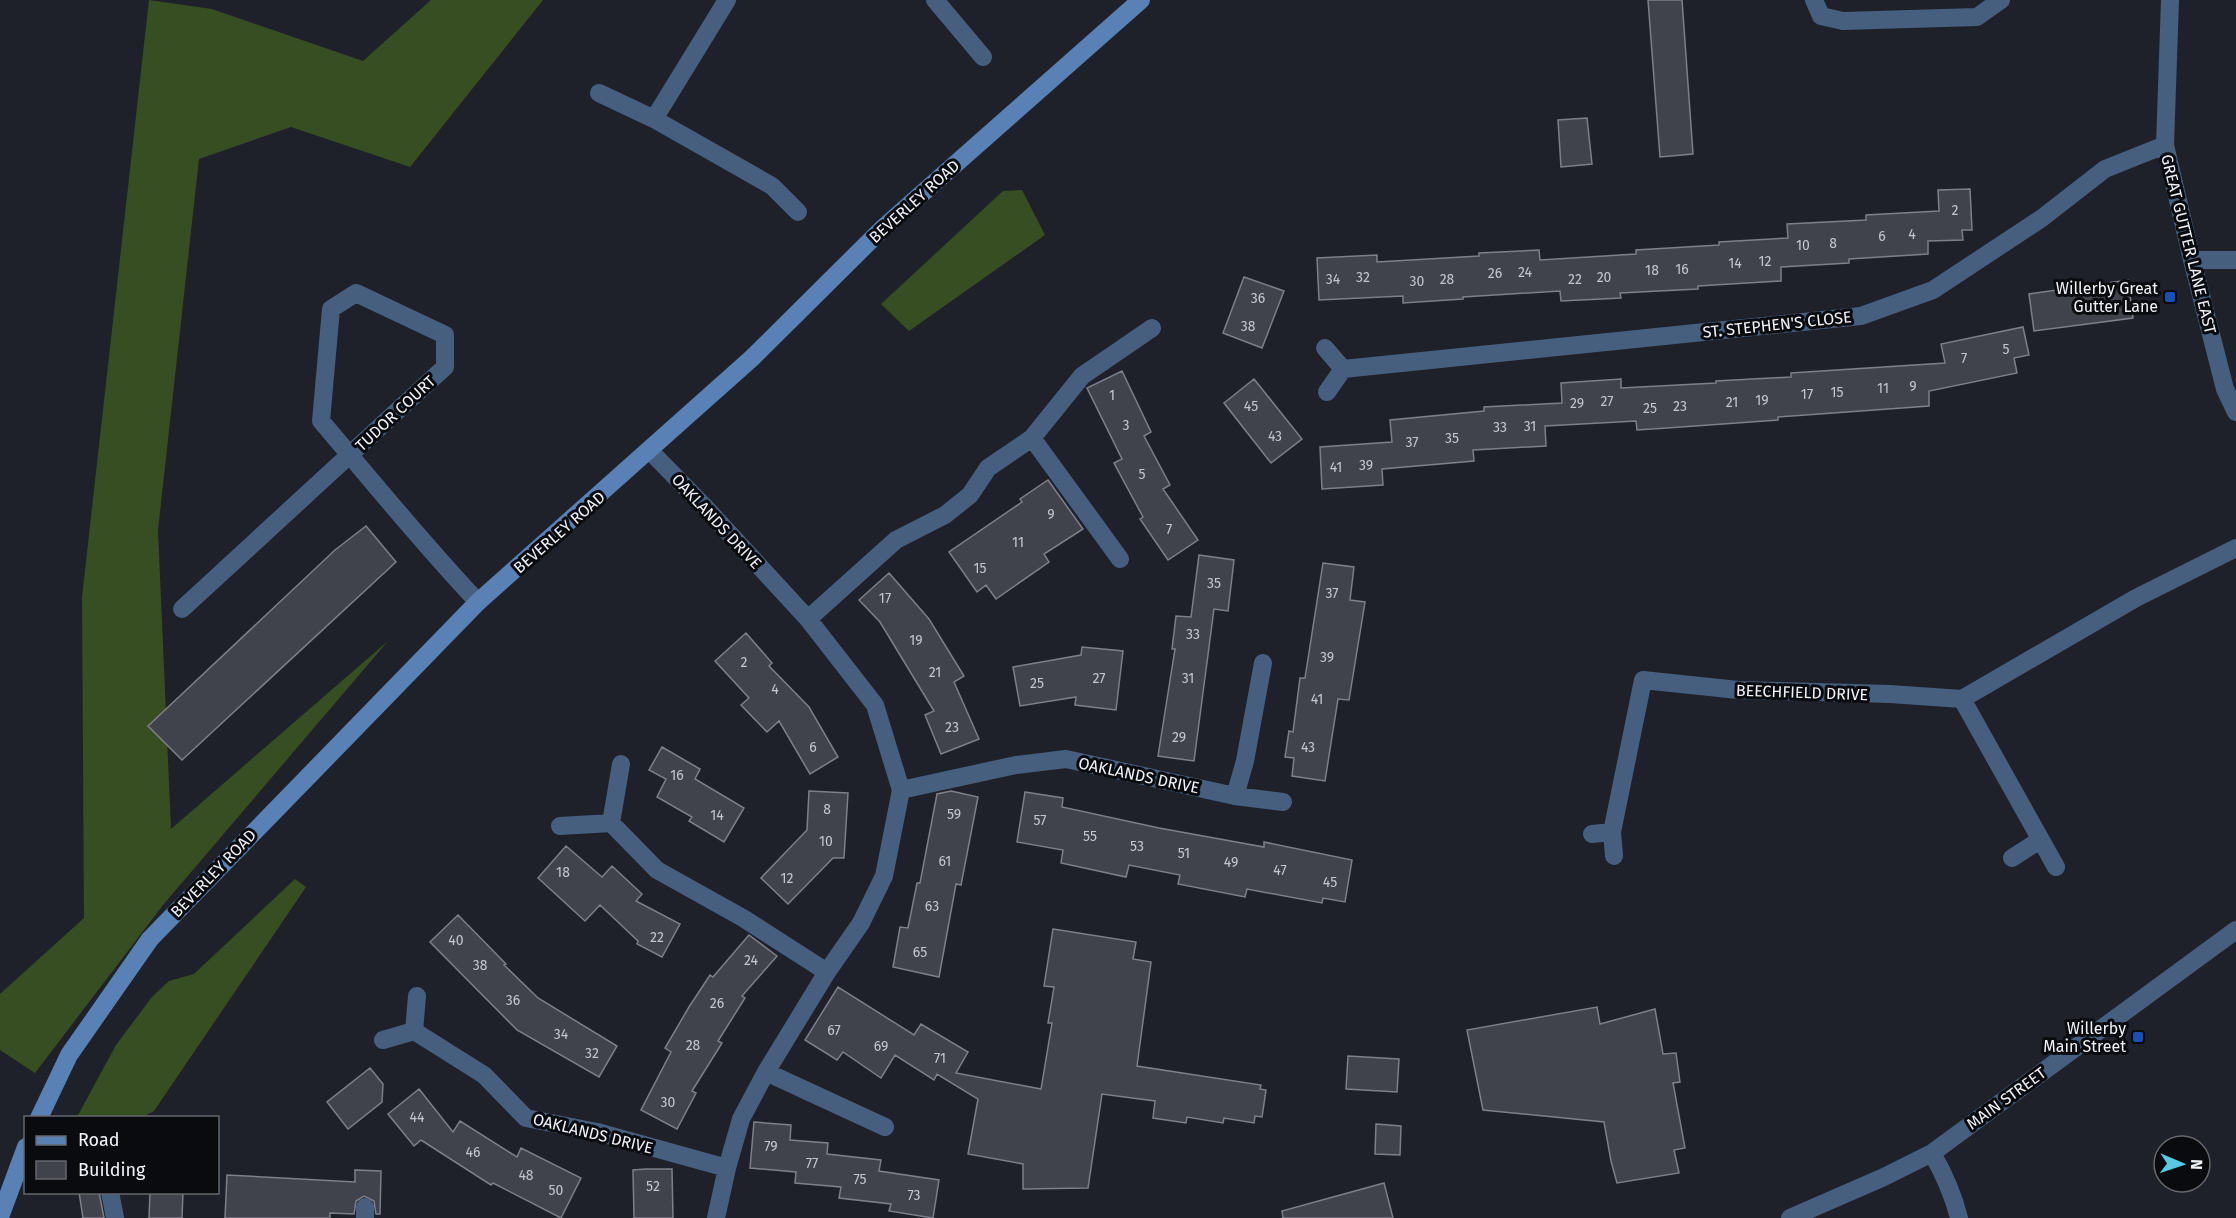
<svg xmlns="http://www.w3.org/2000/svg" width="2236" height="1218" font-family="'Fira Sans',sans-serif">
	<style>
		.forest { fill: #364e21 }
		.building { fill: #40424c; stroke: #7d7f8b; stroke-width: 1.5 }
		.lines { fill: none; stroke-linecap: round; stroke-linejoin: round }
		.street { stroke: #465f7f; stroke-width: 18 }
		.secondary { stroke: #5981b5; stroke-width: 18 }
		.transit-dot { fill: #1a4fb4; stroke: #0a0b0f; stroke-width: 2 }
		.labels { text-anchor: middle; stroke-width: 6; stroke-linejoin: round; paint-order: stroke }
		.number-label { font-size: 14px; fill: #c4c6ce }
		.street-label { font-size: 16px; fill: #f0f2f9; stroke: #0a0b0f }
		.poi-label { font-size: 16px; fill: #f0f2f9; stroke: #0a0b0f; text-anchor: end }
	</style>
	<rect width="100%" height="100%" fill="#1f212a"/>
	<path class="forest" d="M 149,0 L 212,9 L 363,61 L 431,0 L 543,0 L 410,167 L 291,127 L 199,159 L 158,530 L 171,829 L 388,641 L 163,905 L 35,1073 L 0,1050 L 0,994 L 84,918 L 82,597 Z
		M 1022,190 L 1045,235 L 909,331 L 881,304 L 1003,191 Z
		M 295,879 L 306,887 L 154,1111 L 143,1117 L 77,1117 L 116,1045 L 152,997 L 169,981 L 194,974 Z"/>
	<path class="building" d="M 1648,0 L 1682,0 L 1693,154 L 1660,157 Z
		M 1587,118 L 1592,164 L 1561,167 L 1558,120 Z
		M 1970,189 L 1972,230 L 1962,230 L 1963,240 L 1928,241 L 1928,254 L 1849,259 L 1849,263 L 1781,267 L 1781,281 L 1698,286 L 1698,289 L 1620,293 L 1621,298 L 1561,301 L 1560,291 L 1463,297 L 1463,299 L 1403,303 L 1403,296 L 1319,300 L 1317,258 L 1377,255 L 1377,262 L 1479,256 L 1479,253 L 1539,250 L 1540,260 L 1636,254 L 1636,250 L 1719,245 L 1719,242 L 1788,238 L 1787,224 L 1866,220 L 1866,215 L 1939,211 L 1938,190 Z
		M 1244,277 L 1284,291 L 1262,348 L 1223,333 Z
		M 2128,280 L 2133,318 L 2034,331 L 2029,294 Z
		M 2023,327 L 2029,355 L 2014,358 L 2017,373 L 1929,391 L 1929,406 L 1778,417 L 1778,420 L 1667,428 L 1637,430 L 1636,421 L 1545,426 L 1546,446 L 1473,450 L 1474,461 L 1382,469 L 1383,485 L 1322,489 L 1320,447 L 1392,442 L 1390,420 L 1484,411 L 1484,407 L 1562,403 L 1561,383 L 1621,379 L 1621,388 L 1716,383 L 1716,381 L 1791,377 L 1791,373 L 1945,363 L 1941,344 Z
		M 1122,371 L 1151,432 L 1144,436 L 1170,485 L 1163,489 L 1198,540 L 1168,560 L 1140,519 L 1143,517 L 1114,463 L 1122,459 L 1087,388 Z
		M 1254,379 L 1302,439 L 1271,463 L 1224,403 Z
		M 1048,480 L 1083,529 L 1044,554 L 1049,562 L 996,599 L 986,585 L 977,592 L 949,552 L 1022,502 L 1020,499 Z
		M 366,526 L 396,562 L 182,760 L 148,726 L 335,550 Z
		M 1199,555 L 1234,560 L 1228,611 L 1214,609 L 1194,761 L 1158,756 L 1175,649 L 1172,649 L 1176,616 L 1191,617 Z
		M 1323,563 L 1354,567 L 1350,600 L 1365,602 L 1349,700 L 1338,699 L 1325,781 L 1292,776 L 1294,758 L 1285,757 L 1289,731 L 1293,732 L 1300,678 L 1305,678 Z
		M 889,573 L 929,619 L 964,676 L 954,682 L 979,739 L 941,754 L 925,715 L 934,711 L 880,622 L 859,600 Z
		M 746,633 L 772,663 L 769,666 L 809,707 L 838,757 L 810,774 L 779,721 L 767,732 L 741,705 L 749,698 L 715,661 Z
		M 1082,647 L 1123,651 L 1116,710 L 1075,705 L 1076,697 L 1020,706 L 1013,667 L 1081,655 Z
		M 662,747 L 700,769 L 695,779 L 744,808 L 724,842 L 689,821 L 692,817 L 657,797 L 666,779 L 649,770 Z
		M 809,791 L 848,793 L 844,858 L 833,858 L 788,904 L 761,878 L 807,830 Z
		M 951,791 L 978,797 L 961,885 L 956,884 L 939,977 L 893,967 L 900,927 L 908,928 L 917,883 L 920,883 L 937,794 Z
		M 1025,792 L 1063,798 L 1062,807 L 1159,828 L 1264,847 L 1264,842 L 1352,860 L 1345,902 L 1323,898 L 1322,903 L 1247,889 L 1245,897 L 1178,884 L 1180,875 L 1129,865 L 1126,877 L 1061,863 L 1063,850 L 1017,842 Z
		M 566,846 L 602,877 L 612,866 L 642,894 L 636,901 L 680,924 L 662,957 L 637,944 L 638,941 L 600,905 L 585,921 L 538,878 Z
		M 458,915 L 506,964 L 504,965 L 538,998 L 617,1046 L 599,1077 L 517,1030 L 430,942 Z
		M 1053,929 L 1136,942 L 1133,959 L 1151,962 L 1137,1066 L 1261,1085 L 1260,1089 L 1266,1090 L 1262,1117 L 1255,1116 L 1254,1123 L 1224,1118 L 1223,1123 L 1187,1117 L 1186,1123 L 1153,1118 L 1155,1101 L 1102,1094 L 1088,1188 L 1023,1189 L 1023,1164 L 968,1154 L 978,1099 L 937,1074 L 934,1080 L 895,1055 L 881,1078 L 843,1052 L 837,1060 L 805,1040 L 838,987 L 914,1035 L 921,1024 L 968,1052 L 956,1073 L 1041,1089 L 1052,1023 L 1048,1023 L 1054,987 L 1044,986 Z
		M 749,935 L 777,956 L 742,996 L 745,998 L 718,1041 L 722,1043 L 692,1091 L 696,1093 L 677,1129 L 641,1110 L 671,1052 L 665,1048 L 689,1007 L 710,975 L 713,977 Z
		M 1597,1007 L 1600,1024 L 1655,1009 L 1663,1054 L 1676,1053 L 1680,1082 L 1673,1083 L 1685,1148 L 1674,1150 L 1679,1173 L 1617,1183 L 1611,1161 L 1604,1122 L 1483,1110 L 1467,1030 Z
		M 1348,1056 L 1399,1059 L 1397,1092 L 1346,1089 Z
		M 370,1068 L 383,1084 L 382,1102 L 348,1129 L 327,1102 Z
		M 419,1089 L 453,1132 L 460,1121 L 517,1157 L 521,1148 L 581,1178 L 561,1218 L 493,1183 L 491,1185 L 421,1140 L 414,1146 L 388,1114 Z
		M 754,1122 L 791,1125 L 790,1140 L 828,1143 L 827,1154 L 881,1160 L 879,1171 L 939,1180 L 933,1218 L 889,1211 L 891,1204 L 839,1198 L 841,1187 L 795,1183 L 796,1172 L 750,1168 Z
		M 1376,1124 L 1401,1126 L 1400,1155 L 1375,1154 Z
		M 646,1169 L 672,1169 L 673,1218 L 634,1218 L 633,1170 Z
		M 355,1170 L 381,1171 L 380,1214 L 376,1214 L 374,1201 L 364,1196 L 356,1201 L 354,1214 L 330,1213 L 330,1218 L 225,1218 L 227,1175 L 355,1182 Z
		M 1384,1183 L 1393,1218 L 1283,1218 L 1282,1211 Z
		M 79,1192 L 99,1192 L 104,1218 L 83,1218 Z
		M 150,1192 L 183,1192 L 182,1218 L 149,1218 Z"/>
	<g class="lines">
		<path class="street" d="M 935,0 L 983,57
			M 1814,0 L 1821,16 L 1843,21 L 1977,17 L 2001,0
			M 2170,0 L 2165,145 L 2192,260 L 2225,389 L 2236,412
			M 599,93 L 654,119 L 772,186 L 798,212
			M 654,119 L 727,0
			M 2192,260 L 2236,260
			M 1325,348 L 1343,369 L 1327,392
			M 1343,369 L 1861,316 L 1933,290 L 2042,218 L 2105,169 L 2165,145
			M 1032,438 L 1120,559
			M 650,451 L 705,507 L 808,619 L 875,705 L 901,790 L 884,876 L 861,923 L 827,972 L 766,1072 L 741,1119 L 727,1168 L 716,1218
			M 182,609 L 445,367 L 445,335 L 356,293 L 331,309 L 321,421 C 373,482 423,544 478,602
			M 808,619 L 896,540 L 945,515 L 970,495 L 988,468 L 1032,438 L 1082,376 L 1152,328
			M 1962,699 L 2056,867
			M 901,790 L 1016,765 L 1066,759 L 1235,796 L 1283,802
			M 1235,796 L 1245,761 L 1263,663
			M 611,823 L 657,870 L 743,918 L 827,972
			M 560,826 L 611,823 L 621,764
			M 1592,834 L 1612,832
			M 1614,856 L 1612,832 L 1643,680 L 1738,690 L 1890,694 L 1962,699 L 2136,598 L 2236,548
			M 2012,858 L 2040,840
			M 414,1031 L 484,1075 L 526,1118 L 597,1132 L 727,1168
			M 383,1040 L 414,1031 L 417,996
			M 766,1072 L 885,1127
			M 1932,1153 C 1944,1174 1953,1194 1959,1218
			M 110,1192 L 115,1218
			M 365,1218 L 365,1207
			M 1790,1218 L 1884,1177 L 1932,1153 L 2236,930"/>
		<path class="secondary" d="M 39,1118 L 69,1055 L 150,939 L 478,602 L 752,358 L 883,228 L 1141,0
			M 0,1217 L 26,1147"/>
	</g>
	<g class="transit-dot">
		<rect x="2164" y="291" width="12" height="12" rx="3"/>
		<rect x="2132" y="1031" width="12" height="12" rx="3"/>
	</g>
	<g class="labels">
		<g class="number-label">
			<text x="1955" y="215">2</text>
			<text x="1912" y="239">4</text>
			<text x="1882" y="241">6</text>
			<text x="1833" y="248">8</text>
			<text x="1803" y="250">10</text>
			<text x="1765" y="266">12</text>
			<text x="1735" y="268">14</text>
			<text x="1682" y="274">16</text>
			<text x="1652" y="275">18</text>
			<text x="1525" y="277">24</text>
			<text x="1495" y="278">26</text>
			<text x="1363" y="282">32</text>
			<text x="1604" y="282">20</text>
			<text x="1333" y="284">34</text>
			<text x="1447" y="284">28</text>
			<text x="1575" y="284">22</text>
			<text x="1417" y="286">30</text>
			<text x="1258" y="303">36</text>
			<text x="1248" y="331">38</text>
			<text x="2006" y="354">5</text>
			<text x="1964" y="363">7</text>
			<text x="1913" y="391">9</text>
			<text x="1883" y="393">11</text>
			<text x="1837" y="397">15</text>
			<text x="1807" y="399">17</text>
			<text x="1112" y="400">1</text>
			<text x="1762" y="405">19</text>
			<text x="1607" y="406">27</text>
			<text x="1732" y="407">21</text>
			<text x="1577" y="408">29</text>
			<text x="1251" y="411">45</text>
			<text x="1680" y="411">23</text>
			<text x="1650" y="413">25</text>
			<text x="1126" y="430">3</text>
			<text x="1530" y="431">31</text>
			<text x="1500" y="432">33</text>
			<text x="1275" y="441">43</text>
			<text x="1452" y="443">35</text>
			<text x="1412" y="447">37</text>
			<text x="1366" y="470">39</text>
			<text x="1336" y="472">41</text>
			<text x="1142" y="479">5</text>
			<text x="1051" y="519">9</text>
			<text x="1169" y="534">7</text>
			<text x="1018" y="547">11</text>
			<text x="980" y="573">15</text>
			<text x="1214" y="588">35</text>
			<text x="1332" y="598">37</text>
			<text x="885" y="603">17</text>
			<text x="1193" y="639">33</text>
			<text x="916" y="645">19</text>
			<text x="1327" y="662">39</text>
			<text x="744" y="667">2</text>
			<text x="935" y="677">21</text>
			<text x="1099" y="683">27</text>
			<text x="1188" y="683">31</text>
			<text x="1037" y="688">25</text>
			<text x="775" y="694">4</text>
			<text x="1317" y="704">41</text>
			<text x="952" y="732">23</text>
			<text x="1179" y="742">29</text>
			<text x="813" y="752">6</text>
			<text x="1308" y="752">43</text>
			<text x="677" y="780">16</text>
			<text x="827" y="814">8</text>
			<text x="954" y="819">59</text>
			<text x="717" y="820">14</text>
			<text x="1040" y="825">57</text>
			<text x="1090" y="841">55</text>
			<text x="826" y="846">10</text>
			<text x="1137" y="851">53</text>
			<text x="1184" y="858">51</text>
			<text x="945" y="866">61</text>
			<text x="1231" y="867">49</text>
			<text x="1280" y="875">47</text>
			<text x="563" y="877">18</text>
			<text x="787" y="883">12</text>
			<text x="1330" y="887">45</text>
			<text x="932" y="911">63</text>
			<text x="657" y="942">22</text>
			<text x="456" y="945">40</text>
			<text x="920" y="957">65</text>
			<text x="751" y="965">24</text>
			<text x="480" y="970">38</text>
			<text x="513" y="1005">36</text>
			<text x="717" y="1008">26</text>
			<text x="834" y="1035">67</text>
			<text x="561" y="1039">34</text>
			<text x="693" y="1050">28</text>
			<text x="881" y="1051">69</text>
			<text x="592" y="1058">32</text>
			<text x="940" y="1063">71</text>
			<text x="668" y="1107">30</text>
			<text x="417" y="1122">44</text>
			<text x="771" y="1151">79</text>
			<text x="473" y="1157">46</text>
			<text x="812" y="1168">77</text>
			<text x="526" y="1180">48</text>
			<text x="860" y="1184">75</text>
			<text x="653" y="1191">52</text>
			<text x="556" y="1195">50</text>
			<text x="914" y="1200">73</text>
		</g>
		<g class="street-label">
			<text transform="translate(914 201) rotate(-42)" y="6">BEVERLEY ROAD</text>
			<text transform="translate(2189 244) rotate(76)" y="6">GREAT GUTTER LANE EAST</text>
			<text transform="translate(1777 324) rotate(-6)" y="6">ST. STEPHEN'S CLOSE</text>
			<text transform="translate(395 413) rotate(-43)" y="6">TUDOR COURT</text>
			<text transform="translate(717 521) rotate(47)" y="6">OAKLANDS DRIVE</text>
			<text transform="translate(559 532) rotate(-41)" y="6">BEVERLEY ROAD</text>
			<text transform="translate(1802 692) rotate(2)" y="6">BEECHFIELD DRIVE</text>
			<text transform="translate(1139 775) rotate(12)" y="6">OAKLANDS DRIVE</text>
			<text transform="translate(213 873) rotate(-46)" y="6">BEVERLEY ROAD</text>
			<text transform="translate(2006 1098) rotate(-36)" y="6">MAIN STREET</text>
			<text transform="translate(593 1133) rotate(14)" y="6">OAKLANDS DRIVE</text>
		</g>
		<g class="poi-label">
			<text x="2158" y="294">Willerby Great<tspan x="2158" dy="18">Gutter Lane</tspan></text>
			<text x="2126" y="1034">Willerby<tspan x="2126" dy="18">Main Street</tspan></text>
		</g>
	</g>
	<rect x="24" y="1116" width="195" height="78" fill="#0a0b0f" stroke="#66676d" stroke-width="1.5"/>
	<rect x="36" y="1136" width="30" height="9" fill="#5981b5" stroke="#66676d" stroke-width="1.5"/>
	<text x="78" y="1146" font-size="18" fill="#f0f2f9">Road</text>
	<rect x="36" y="1161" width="30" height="18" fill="#40424c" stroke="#66676d" stroke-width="1.5"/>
	<text x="78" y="1176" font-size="18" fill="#f0f2f9">Building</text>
	<g transform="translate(2182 1164) rotate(92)"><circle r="28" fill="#0a0b0f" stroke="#66676d" stroke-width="1.5"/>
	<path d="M0-4.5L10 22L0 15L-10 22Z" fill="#57c9e3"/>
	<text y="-9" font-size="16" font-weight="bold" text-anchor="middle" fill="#f0f2f9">N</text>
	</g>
</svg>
